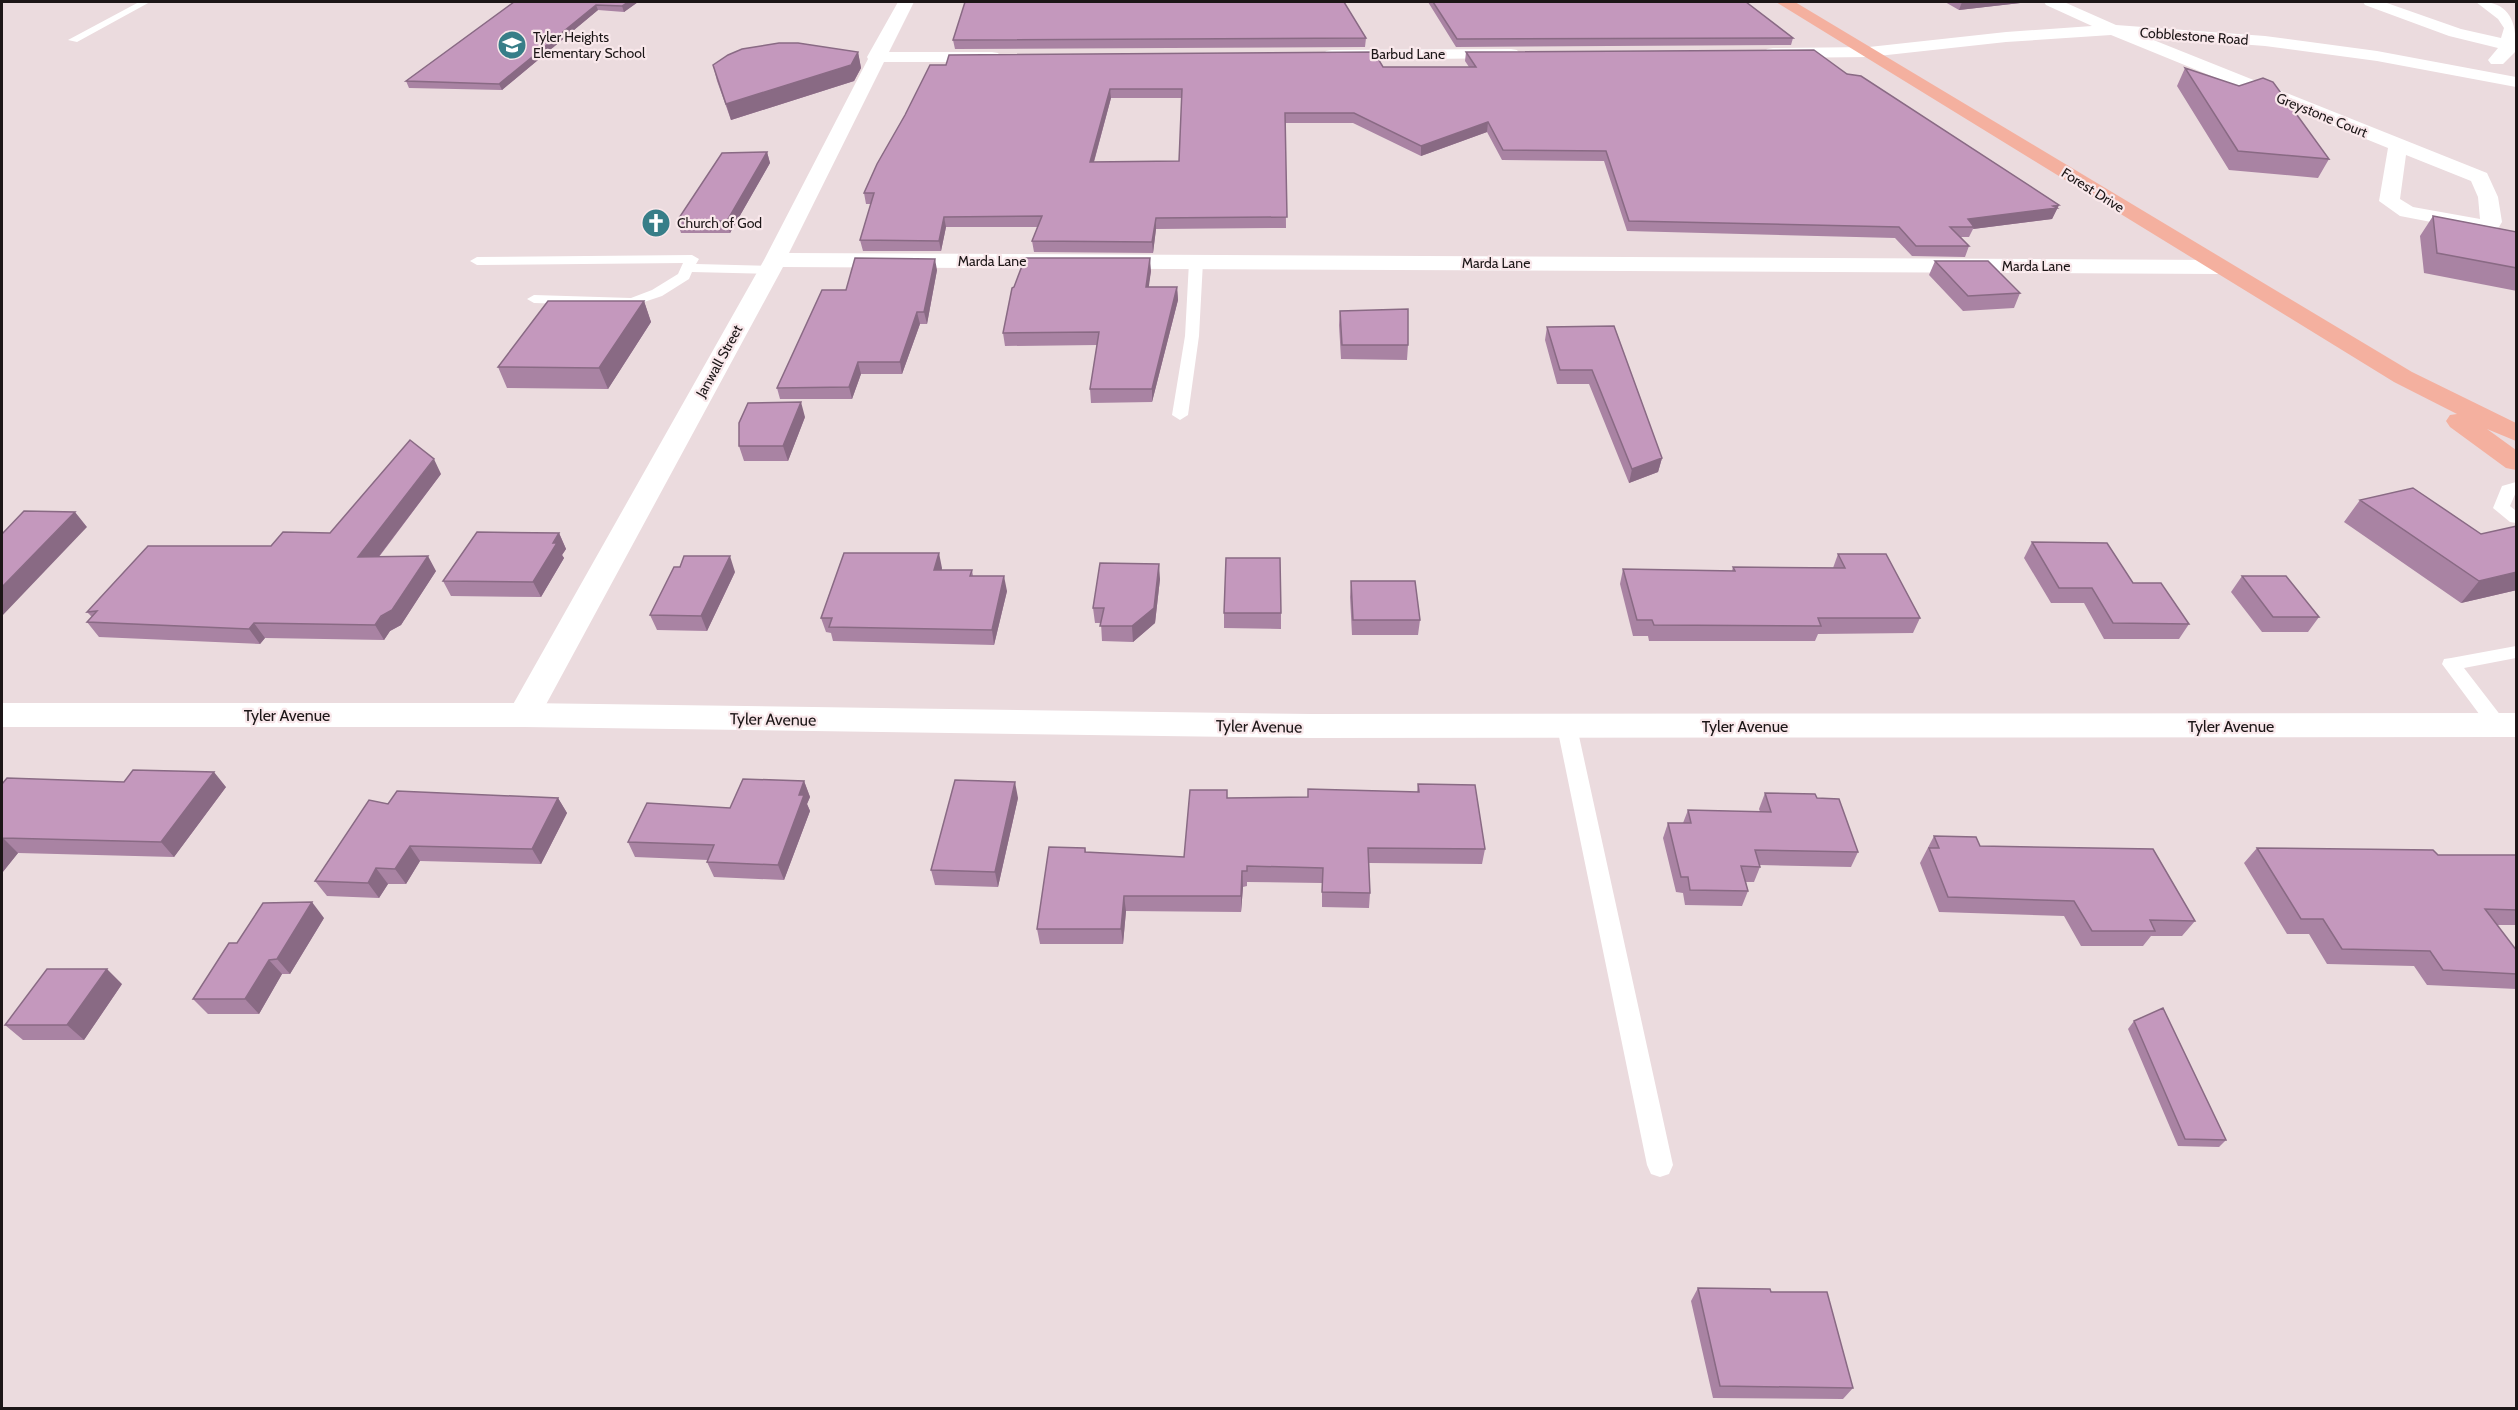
<svg xmlns="http://www.w3.org/2000/svg" width="2518" height="1410" font-family="Cabin,sans-serif">
	<style>
		.lines { fill: none; stroke-linecap: round; stroke-linejoin: round }
		.lane { fill: #fff; fill-rule: evenodd }
		.street { fill: #fff; fill-rule: evenodd }
		.secondary { fill: #fff; fill-rule: evenodd }
		.primary { fill: #f4b09f; fill-rule: evenodd }
		.wall { fill: #a983a3; fill-rule: evenodd }
		.shaded-wall { fill: #896a84 }
		.building { fill: #c498bd; stroke: #896a84; stroke-width: 1.5; fill-rule: evenodd }
		.labels { text-anchor: middle; stroke-width: 4.5; stroke-linejoin: round; paint-order: stroke }
		.far-street-label { font-size: 14px; fill: #1c1617; stroke: #f9e8eb }
		.far-poi-label { font-size: 14px; fill: #1c1617; stroke: #f9e8eb; text-anchor: start }
		.street-label { font-size: 16px; fill: #1c1617; stroke: #f9e8eb }
	</style>
	<rect width="100%" height="100%" fill="#ebdbde"/>
	<g class="lines">
		<path class="lane" d="M 139,2 L 150,2 L 77,42 L 68,40 Z
			M 692,255 L 699,259 L 696,264 L 770,266 L 777,270 L 770,274 L 692,272 L 689,279 L 662,296 L 632,306 L 534,303 L 527,299 L 534,295 L 631,298 L 652,290 L 678,274 L 683,263 L 477,265 L 470,261 L 477,257 Z
			M 1196,258 L 1203,262 L 1199,336 L 1188,415 L 1180,420 L 1172,415 L 1185,336 L 1189,262 Z
			M 2516,482 L 2516,492 L 2510,506 L 2516,511 L 2516,523 L 2510,522 L 2493,508 L 2502,486 Z
			M 2516,646 L 2516,658 L 2464,668 L 2508,725 L 2505,730 L 2498,732 L 2491,730 L 2442,664 L 2444,659 L 2451,658 Z
			M 1567,720 L 1574,722 L 1577,727 L 1673,1165 L 1669,1174 L 1660,1177 L 1651,1174 L 1647,1165 L 1557,727 L 1560,722 Z"/>
		<path class="street" d="M 898,2 L 914,2 L 889,52 L 992,52 L 998,53 L 1001,57 L 998,61 L 992,62 L 884,62 L 789,253 L 2218,260 L 2226,262 L 2229,267 L 2226,272 L 2218,274 L 783,267 L 536,723 L 524,727 L 512,723 L 507,715 L 764,260 L 868,59 L 867,57 Z
			M 2044,2 L 2064,2 L 2116,25 L 2265,36 L 2377,51 L 2516,77 L 2516,87 L 2377,61 L 2265,46 L 2146,37 L 2487,173 L 2498,197 L 2502,222 L 2499,227 L 2483,232 L 2400,216 L 2379,201 L 2388,148 L 2111,35 L 2006,42 L 1869,57 L 1773,58 L 1767,57 L 1764,53 L 1767,49 L 1773,48 L 1869,47 L 2006,32 L 2092,26 L 2046,5 ZM 2406,155 L 2471,181 L 2478,197 L 2480,219 L 2413,207 L 2400,199 Z
			M 2363,2 L 2384,2 L 2461,29 L 2501,38 L 2504,28 L 2498,19 L 2476,2 C 2509,0 2518,22 2515,52 L 2503,64 L 2491,64 L 2488,60 L 2498,48 L 2449,36 L 2365,5 Z
			M 1511,49 L 1517,50 L 1520,54 L 1517,58 L 1332,60 L 1326,59 L 1323,55 L 1326,51 L 1332,50 Z"/>
		<path class="secondary" d="M 2,703 L 524,703 L 1311,714 L 2516,713 L 2516,737 L 1311,738 L 524,727 L 2,727 Z"/>
		<path class="primary" d="M 1776,2 L 1795,2 L 2412,372 L 2516,423 L 2516,441 L 2487,429 L 2516,450 L 2516,470 L 2506,468 L 2450,427 L 2446,421 L 2450,415 L 2457,414 L 2394,382 Z"/>
	</g>
	<path class="wall" d="M 514,2 L 638,2 L 624,12 L 598,10 L 502,90 L 409,88 L 406,81 Z
		M 1428,2 L 1746,2 L 1793,38 L 1791,45 L 1456,47 Z
		M 1945,2 L 2029,2 L 1959,10 Z
		M 1366,38 L 1365,47 L 955,49 L 953,40 Z
		M 858,52 L 861,68 L 854,81 L 731,120 L 717,81 L 713,65 Z
		M 1466,52 L 1847,74 L 2059,205 L 2052,219 L 1973,229 L 1969,237 L 1961,237 L 1969,246 L 1965,257 L 1912,256 L 1895,238 L 1627,231 L 1604,161 L 1502,160 L 1487,132 L 1421,156 L 1353,123 L 1285,123 L 1286,228 L 1156,229 L 1153,253 L 1034,252 L 1032,241 L 1038,227 L 946,227 L 941,251 L 863,251 L 860,240 L 871,204 L 866,204 L 864,193 L 905,115 L 930,65 L 1383,67 L 1469,67 L 1465,61 ZM 1111,98 L 1182,98 L 1179,161 L 1094,162 Z
		M 2185,68 L 2329,159 L 2318,178 L 2229,170 L 2177,86 Z
		M 767,152 L 770,163 L 730,233 L 681,233 L 677,221 Z
		M 2433,216 L 2517,232 L 2517,291 L 2424,273 L 2420,236 Z
		M 1935,261 L 2020,293 L 2014,308 L 1963,311 L 1929,275 Z
		M 937,270 L 927,324 L 920,324 L 902,374 L 861,374 L 852,399 L 780,399 L 777,388 L 846,290 Z
		M 1151,271 L 1148,287 L 1177,287 L 1178,300 L 1152,402 L 1091,403 L 1090,389 L 1097,345 L 1005,346 L 1003,333 Z
		M 644,301 L 651,322 L 608,389 L 507,388 L 498,367 Z
		M 1340,311 L 1408,345 L 1407,360 L 1341,359 L 1339,325 Z
		M 1614,326 L 1662,458 L 1658,472 L 1629,483 L 1589,384 L 1557,384 L 1545,340 L 1547,327 Z
		M 805,417 L 788,461 L 744,461 L 739,446 Z
		M 441,474 L 379,557 L 436,571 L 401,625 L 390,631 L 384,640 L 265,638 L 260,644 L 99,637 L 87,622 L 92,617 L 87,612 L 271,546 L 330,533 Z
		M 2360,500 L 2481,534 L 2517,526 L 2517,590 L 2461,603 L 2344,522 Z
		M 559,533 L 566,549 L 562,555 L 564,558 L 541,597 L 451,596 L 443,581 Z
		M 2032,542 L 2133,583 L 2189,624 L 2179,639 L 2104,639 L 2084,603 L 2051,603 L 2024,558 Z
		M 1838,554 L 1920,618 L 1913,633 L 1818,634 L 1815,641 L 1649,641 L 1648,636 L 1633,636 L 1620,584 L 1623,569 L 1732,571 L 1733,567 L 1833,568 Z
		M 942,568 L 942,570 L 972,570 L 973,576 L 1007,591 L 994,645 L 833,641 L 831,633 L 826,632 L 821,618 Z
		M 735,572 L 707,631 L 657,630 L 650,615 Z
		M 2242,576 L 2319,617 L 2308,632 L 2262,632 L 2231,592 Z
		M 1160,579 L 1155,623 L 1133,642 L 1102,641 L 1101,623 L 1095,623 L 1093,608 Z
		M 1351,581 L 1420,620 L 1418,635 L 1352,635 L 1350,597 Z
		M 1224,613 L 1281,613 L 1281,629 L 1224,628 Z
		M 804,781 L 810,797 L 807,804 L 810,811 L 784,880 L 714,877 L 707,862 L 708,860 L 635,857 L 628,842 L 730,808 Z
		M 2,784 L 226,787 L 174,857 L 18,853 L 2,873 Z
		M 1418,784 L 1485,849 L 1482,864 L 1369,863 L 1370,893 L 1369,908 L 1322,907 L 1322,883 L 1247,882 L 1247,886 L 1243,887 L 1241,912 L 1126,911 L 1123,944 L 1040,944 L 1037,929 L 1085,848 L 1086,852 L 1184,857 L 1227,790 L 1227,798 L 1307,797 L 1417,792 Z
		M 1765,793 L 1817,798 L 1858,852 L 1851,867 L 1760,865 L 1760,867 L 1754,882 L 1746,882 L 1748,891 L 1742,906 L 1685,905 L 1683,893 L 1676,892 L 1663,838 L 1668,823 L 1683,823 L 1688,810 L 1760,812 L 1759,809 Z
		M 558,798 L 567,813 L 541,864 L 420,861 L 406,884 L 388,884 L 379,898 L 327,896 L 315,881 L 388,804 Z
		M 1018,798 L 998,887 L 935,885 L 931,870 Z
		M 1934,836 L 1980,846 L 2195,921 L 2182,936 L 2151,936 L 2143,946 L 2081,946 L 2064,916 L 1939,912 L 1920,863 Z
		M 2257,848 L 2438,855 L 2517,855 L 2517,925 L 2496,925 L 2517,951 L 2517,989 L 2427,985 L 2414,966 L 2327,964 L 2309,934 L 2287,934 L 2244,863 Z
		M 324,918 L 290,974 L 282,974 L 259,1014 L 208,1014 L 193,999 L 237,943 Z
		M 122,984 L 84,1040 L 23,1040 L 5,1025 Z
		M 2134,1021 L 2226,1140 L 2219,1147 L 2178,1146 L 2128,1029 Z
		M 1698,1288 L 1853,1388 L 1843,1399 L 1713,1398 L 1691,1301 Z"/>
	<path class="shaded-wall" d="M 628,2 L 638,2 L 624,12 L 622,6 Z
		M 1962,2 L 2029,2 L 1959,10 Z
		M 596,5 L 598,10 L 502,90 L 499,84 Z
		M 858,52 L 861,68 L 854,81 L 731,120 L 726,104 Z
		M 1110,89 L 1111,98 L 1091,172 L 1090,162 Z
		M 1488,122 L 1487,132 L 1421,156 L 1421,146 Z
		M 767,152 L 770,163 L 730,233 L 727,221 Z
		M 2059,205 L 2052,219 L 1973,229 L 1974,227 L 1968,219 Z
		M 944,217 L 946,227 L 941,251 L 939,241 Z
		M 1156,218 L 1156,229 L 1153,253 L 1152,242 Z
		M 1150,258 L 1151,271 L 1147,300 L 1146,287 Z
		M 935,259 L 937,270 L 927,324 L 924,312 Z
		M 1177,287 L 1178,300 L 1152,402 L 1152,389 Z
		M 644,301 L 651,322 L 608,389 L 599,368 Z
		M 917,312 L 920,324 L 902,374 L 900,362 Z
		M 858,362 L 861,374 L 852,399 L 849,387 Z
		M 801,402 L 805,417 L 788,461 L 783,446 Z
		M 1662,458 L 1658,472 L 1629,483 L 1632,469 Z
		M 434,459 L 441,474 L 367,572 L 358,557 Z
		M 75,512 L 87,527 L 2,616 L 2,587 Z
		M 559,533 L 566,549 L 562,555 L 564,558 L 541,597 L 533,582 Z
		M 939,553 L 942,568 L 938,585 L 934,570 Z
		M 428,556 L 436,571 L 401,625 L 390,631 L 384,640 L 375,625 Z
		M 730,556 L 735,572 L 707,631 L 701,616 Z
		M 1159,564 L 1160,579 L 1155,623 L 1133,642 L 1132,626 Z
		M 2517,572 L 2517,590 L 2461,603 L 2479,581 Z
		M 1004,576 L 1007,591 L 994,645 L 992,630 Z
		M 254,623 L 265,638 L 260,644 L 249,629 Z
		M 214,772 L 226,787 L 174,857 L 161,842 Z
		M 804,781 L 810,797 L 807,804 L 810,811 L 784,880 L 778,865 L 799,795 Z
		M 1015,782 L 1018,798 L 998,887 L 995,872 Z
		M 558,798 L 567,813 L 541,864 L 532,849 Z
		M 3,838 L 18,853 L 2,873 L 2,840 Z
		M 410,846 L 420,861 L 406,884 L 395,869 Z
		M 376,868 L 388,884 L 379,898 L 368,883 Z
		M 1242,871 L 1243,887 L 1241,912 L 1241,896 Z
		M 1124,896 L 1126,911 L 1123,944 L 1121,929 Z
		M 312,902 L 324,918 L 290,974 L 277,959 Z
		M 269,960 L 282,974 L 259,1014 L 245,999 Z
		M 107,969 L 122,984 L 84,1040 L 67,1025 Z"/>
	<path class="building" d="M 514,2 L 628,2 L 622,6 L 596,5 L 499,84 L 406,81 Z
		M 965,2 L 1344,2 L 1366,38 L 953,40 Z
		M 1433,2 L 1746,2 L 1793,38 L 1457,39 Z
		M 779,43 L 798,43 L 858,52 L 851,65 L 726,104 L 713,65 L 728,55 L 742,49 Z
		M 1814,50 L 1847,74 L 1861,76 L 2059,205 L 2053,206 L 2057,208 L 1968,219 L 1974,227 L 1950,227 L 1969,246 L 1916,246 L 1899,227 L 1629,221 L 1606,151 L 1503,150 L 1488,122 L 1421,146 L 1354,113 L 1285,113 L 1287,217 L 1156,218 L 1152,242 L 1032,241 L 1042,216 L 944,217 L 939,241 L 860,240 L 874,193 L 864,193 L 877,164 L 905,115 L 930,65 L 946,65 L 949,55 L 1374,52 L 1383,67 L 1476,67 L 1466,52 ZM 1110,89 L 1182,89 L 1179,161 L 1090,162 Z
		M 2185,68 L 2239,86 L 2263,78 L 2273,82 L 2329,159 L 2238,151 Z
		M 767,152 L 727,221 L 677,221 L 722,153 Z
		M 2433,216 L 2517,232 L 2517,268 L 2437,253 Z
		M 855,258 L 935,259 L 924,312 L 917,312 L 900,362 L 858,362 L 849,387 L 777,388 L 822,290 L 846,290 Z
		M 1025,258 L 1150,258 L 1146,287 L 1177,287 L 1152,389 L 1090,389 L 1099,332 L 1003,333 L 1012,288 L 1014,287 Z
		M 1935,261 L 1988,261 L 2020,293 L 1968,296 Z
		M 548,301 L 644,301 L 599,368 L 498,367 Z
		M 1408,309 L 1408,345 L 1342,345 L 1340,311 Z
		M 1614,326 L 1662,458 L 1632,469 L 1592,370 L 1560,370 L 1547,327 Z
		M 801,402 L 783,446 L 739,446 L 739,423 L 748,403 Z
		M 410,440 L 434,459 L 358,557 L 428,556 L 392,610 L 381,616 L 375,625 L 254,623 L 249,629 L 87,622 L 97,611 L 87,612 L 148,546 L 271,546 L 283,532 L 330,533 Z
		M 2413,488 L 2481,534 L 2517,526 L 2517,572 L 2479,581 L 2360,500 Z
		M 24,511 L 75,512 L 2,587 L 2,534 Z
		M 477,532 L 559,533 L 553,543 L 557,543 L 533,582 L 443,581 Z
		M 2032,542 L 2107,543 L 2133,583 L 2161,583 L 2189,624 L 2113,623 L 2092,588 L 2059,588 Z
		M 844,553 L 939,553 L 934,570 L 972,570 L 970,576 L 1004,576 L 992,630 L 829,627 L 832,618 L 821,618 Z
		M 1838,554 L 1886,554 L 1920,618 L 1818,618 L 1821,626 L 1654,625 L 1652,620 L 1637,620 L 1623,569 L 1735,571 L 1733,567 L 1845,568 Z
		M 684,556 L 730,556 L 701,616 L 650,615 L 674,567 L 680,567 Z
		M 1226,558 L 1280,558 L 1281,613 L 1224,613 Z
		M 1100,563 L 1159,564 L 1154,608 L 1132,626 L 1100,626 L 1104,608 L 1093,608 Z
		M 2242,576 L 2286,576 L 2319,617 L 2273,617 Z
		M 1351,581 L 1415,581 L 1420,620 L 1353,620 Z
		M 133,770 L 214,772 L 161,842 L 3,838 L 2,840 L 2,784 L 7,778 L 124,782 Z
		M 743,779 L 804,781 L 799,795 L 804,795 L 778,865 L 707,862 L 714,845 L 628,842 L 647,803 L 730,808 Z
		M 955,780 L 1015,782 L 995,872 L 931,870 Z
		M 1418,784 L 1475,785 L 1485,849 L 1368,848 L 1370,893 L 1322,892 L 1323,868 L 1247,866 L 1247,871 L 1242,871 L 1241,896 L 1124,896 L 1121,929 L 1037,929 L 1049,847 L 1085,848 L 1085,852 L 1184,857 L 1190,790 L 1227,790 L 1227,798 L 1308,797 L 1308,789 L 1419,792 Z
		M 397,791 L 558,798 L 532,849 L 410,846 L 395,869 L 376,868 L 368,883 L 315,881 L 369,800 L 388,804 Z
		M 1765,793 L 1815,794 L 1817,798 L 1839,799 L 1858,852 L 1755,850 L 1760,867 L 1741,866 L 1748,891 L 1690,890 L 1688,877 L 1681,877 L 1668,823 L 1691,823 L 1688,810 L 1771,812 Z
		M 1934,836 L 1976,837 L 1980,846 L 2153,849 L 2195,921 L 2150,920 L 2155,931 L 2092,931 L 2074,901 L 1948,897 L 1929,848 L 1939,848 Z
		M 2257,848 L 2433,850 L 2438,855 L 2517,855 L 2517,910 L 2485,909 L 2517,951 L 2517,974 L 2443,970 L 2430,951 L 2342,949 L 2323,919 L 2301,919 Z
		M 312,902 L 277,959 L 269,960 L 245,999 L 193,999 L 229,943 L 237,943 L 263,903 Z
		M 47,969 L 107,969 L 67,1025 L 5,1025 Z
		M 2163,1008 L 2226,1140 L 2185,1139 L 2134,1021 Z
		M 1698,1288 L 1770,1289 L 1771,1292 L 1827,1292 L 1853,1388 L 1720,1386 Z"/>
	<defs>
		<g id="school-disc" transform="scale(1.5)"><circle r="9.5" fill="#377e88" stroke="#f9e8eb"/><path d="M0-5L7-2L0 1L-7-2ZM-4 1L0 2.5L4 1V4Q0 6-4 4Z" fill="#fff"/></g>
		<g id="church-disc" transform="scale(1.5)"><circle r="9.5" fill="#377e88" stroke="#f9e8eb"/><path d="M-1.2-6h2.4v3.5h3.3v2.4h-3.3V6h-2.4V-.1h-3.3v-2.4h3.3Z" fill="#fff"/></g>
	</defs>
	<g fill-rule="evenodd">
		<use href="#school-disc" x="512" y="45"/>
		<use href="#church-disc" x="656" y="223"/>
	</g>
	<g class="labels">
		<g class="far-street-label">
			<text transform="translate(2194 36) rotate(4)" y="5">Cobblestone Road</text>
			<text x="1408" y="59">Barbud Lane</text>
			<text transform="translate(2322 115) rotate(22)" y="5">Greystone Court</text>
			<text transform="translate(2093 190) rotate(32)" y="5">Forest Drive</text>
			<text x="992" y="266">Marda Lane</text>
			<text x="1496" y="268">Marda Lane</text>
			<text x="2036" y="271">Marda Lane</text>
			<text transform="translate(719 361) rotate(-61)" y="5">Janwall Street</text>
		</g>
		<g class="far-poi-label">
			<text x="533" y="42">Tyler Heights<tspan x="533" dy="16">Elementary School</tspan></text>
			<text x="677" y="228">Church of God</text>
		</g>
		<g class="street-label">
			<text x="287" y="721">Tyler Avenue</text>
			<text transform="translate(773 719) rotate(1)" y="6">Tyler Avenue</text>
			<text transform="translate(1259 726) rotate(1)" y="6">Tyler Avenue</text>
			<text x="1745" y="732">Tyler Avenue</text>
			<text x="2231" y="732">Tyler Avenue</text>
		</g>
	</g>
	<rect width="2518" height="1410" fill="none" stroke="#1c1617" stroke-width="6"/>
</svg>
